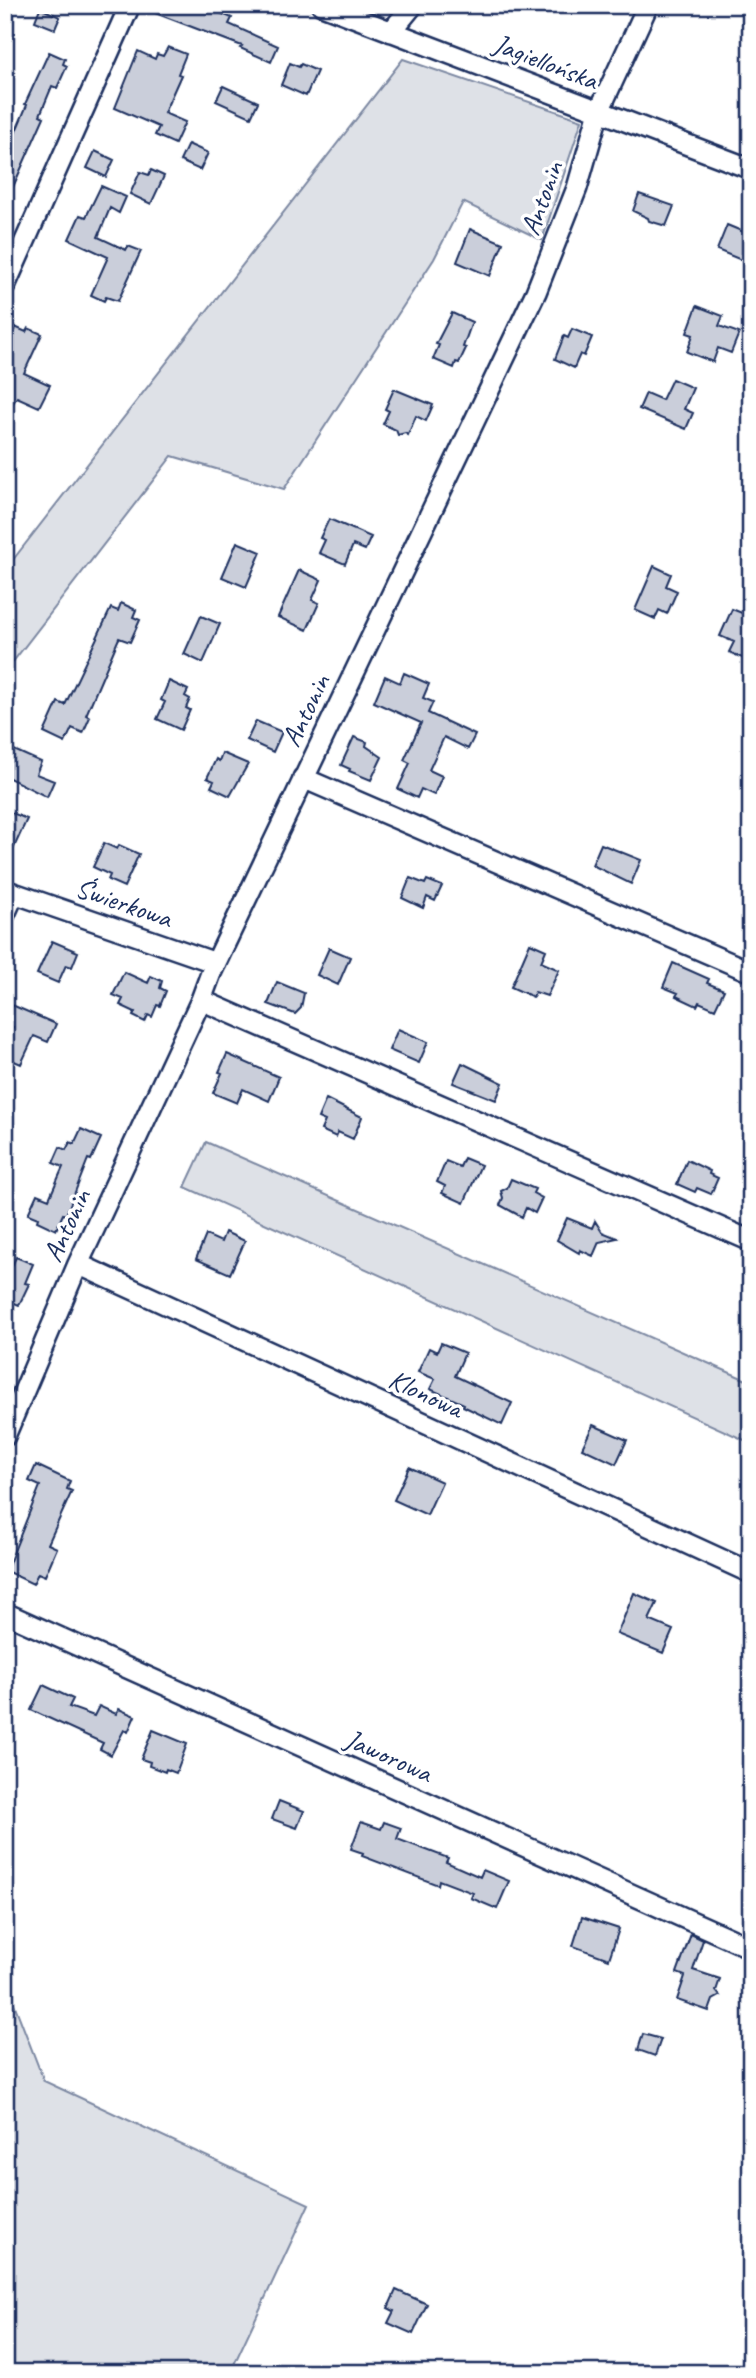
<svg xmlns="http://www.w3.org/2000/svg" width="756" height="2378" font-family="Caveat,sans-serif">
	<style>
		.green { fill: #dee1e7; stroke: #7c88a2; stroke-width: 2 }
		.building { fill: #caceda; stroke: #1b2f5e; stroke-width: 2 }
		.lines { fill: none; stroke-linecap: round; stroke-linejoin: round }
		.street-casing { stroke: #1b2f5e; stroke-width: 24 }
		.street { stroke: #fff; stroke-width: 19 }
		.labels { text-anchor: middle; stroke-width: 7; stroke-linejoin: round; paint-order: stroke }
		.street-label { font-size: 28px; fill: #1b2f5e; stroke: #fff }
	</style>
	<rect width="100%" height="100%" fill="#fff"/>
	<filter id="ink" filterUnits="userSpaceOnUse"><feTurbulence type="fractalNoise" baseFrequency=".0143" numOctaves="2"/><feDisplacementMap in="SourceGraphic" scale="14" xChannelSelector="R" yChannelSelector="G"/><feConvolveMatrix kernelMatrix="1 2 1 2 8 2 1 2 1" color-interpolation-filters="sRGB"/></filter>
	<g filter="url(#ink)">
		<path class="green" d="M 403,59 L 582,120 L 542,240 L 463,202 L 434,259 L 284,489 L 172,456 L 5,672 L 5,570 Z
			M 206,1142 L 751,1382 L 751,1443 L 185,1187 Z
			M 5,1980 L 44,2081 L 309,2204 L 230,2373 L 5,2373 Z"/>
		<path class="building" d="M 142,5 L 201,5 L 232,18 L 229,24 L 278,46 L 271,62 L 240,48 L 242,46 L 142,8 Z
			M 40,8 L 60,17 L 55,29 L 35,21 Z
			M 168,47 L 186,54 L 178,74 L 181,75 L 164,113 L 185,122 L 175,144 L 155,135 L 159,127 L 115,108 L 138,51 L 155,59 L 157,54 L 163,56 Z
			M 49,52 L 65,59 L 63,64 L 67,66 L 57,88 L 52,86 L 40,115 L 44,117 L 5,205 L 5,157 L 27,105 L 25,104 Z
			M 290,63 L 299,67 L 301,64 L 317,71 L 306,96 L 281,85 Z
			M 223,86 L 258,102 L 251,117 L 216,101 Z
			M 188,144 L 208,153 L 200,170 L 180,161 Z
			M 95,151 L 114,160 L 106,177 L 87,168 Z
			M 151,170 L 164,176 L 151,204 L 130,194 L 140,172 L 149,175 Z
			M 101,186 L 126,197 L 119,213 L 110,208 L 98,237 L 126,250 L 128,246 L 141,251 L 118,301 L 106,297 L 104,301 L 91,295 L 108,257 L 69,239 L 80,215 L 86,217 Z
			M 639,194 L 674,206 L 666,226 L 649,221 L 648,218 L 633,211 Z
			M 727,225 L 751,235 L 751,264 L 717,250 Z
			M 470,229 L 503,243 L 490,276 L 457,262 Z
			M 697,306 L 723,316 L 719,326 L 739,333 L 731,353 L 718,348 L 713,362 L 687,352 L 693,335 L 687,333 Z
			M 452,313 L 472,322 L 463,347 L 466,348 L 459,363 L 456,362 L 454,368 L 433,359 L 439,345 L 436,344 Z
			M 15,327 L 26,332 L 28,328 L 42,334 L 24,373 L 50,385 L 39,407 L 17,397 L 5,415 L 5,350 Z
			M 572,329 L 592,337 L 584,356 L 580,354 L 574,368 L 555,359 L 564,336 L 568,338 Z
			M 672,379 L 693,388 L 684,409 L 693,413 L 686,429 L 639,409 L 646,393 L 662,400 Z
			M 394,389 L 433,405 L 426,421 L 416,416 L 408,435 L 405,433 L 398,435 L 396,430 L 383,424 L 389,411 L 385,409 Z
			M 329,519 L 371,537 L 365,550 L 353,545 L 345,564 L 319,553 L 325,540 L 320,538 Z
			M 237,542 L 261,552 L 246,587 L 222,577 Z
			M 654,566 L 671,574 L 666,586 L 677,591 L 667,614 L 659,610 L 655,619 L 635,610 Z
			M 299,570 L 321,580 L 312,600 L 319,603 L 307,630 L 278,617 Z
			M 121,603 L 136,610 L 133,617 L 140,620 L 130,642 L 119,638 L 86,715 L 90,717 L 83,733 L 72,728 L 65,743 L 44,733 L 58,702 L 65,705 L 111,608 L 118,611 Z
			M 732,609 L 747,615 L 746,618 L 751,620 L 751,662 L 729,652 L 734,642 L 720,636 Z
			M 201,616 L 220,624 L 203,663 L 184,654 Z
			M 404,673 L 429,684 L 423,698 L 433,702 L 428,713 L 475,735 L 468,749 L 444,737 L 429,770 L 442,776 L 434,795 L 421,789 L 417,798 L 398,789 L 410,763 L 404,760 L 421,723 L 374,702 L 385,676 L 400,683 Z
			M 169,681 L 188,690 L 185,696 L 190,699 L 186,708 L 190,710 L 181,730 L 157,719 L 165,702 L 161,700 Z
			M 256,721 L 282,732 L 273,752 L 247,740 Z
			M 354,737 L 367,742 L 366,746 L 382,757 L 371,780 L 349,771 L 350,769 L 341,765 Z
			M 5,746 L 41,762 L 36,774 L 54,781 L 47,797 L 5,776 Z
			M 222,753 L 248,764 L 230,796 L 211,787 L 214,781 L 207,778 L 216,759 L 219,761 Z
			M 5,810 L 27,819 L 5,867 Z
			M 104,843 L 117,849 L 119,845 L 139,854 L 124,887 L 108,880 L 110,875 L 93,867 Z
			M 601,844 L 641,860 L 631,884 L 592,865 Z
			M 410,878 L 425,884 L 427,880 L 442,886 L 435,901 L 427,897 L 423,908 L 402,898 Z
			M 52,941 L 78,952 L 72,967 L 66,965 L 58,983 L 37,974 Z
			M 530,943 L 546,950 L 541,962 L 559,970 L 547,996 L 535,992 L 533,997 L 511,987 Z
			M 329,948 L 350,957 L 338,985 L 317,975 Z
			M 673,963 L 709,979 L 707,983 L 724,990 L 715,1009 L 699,1002 L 697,1006 L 676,996 L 678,993 L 663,987 Z
			M 124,972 L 148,983 L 151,976 L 162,981 L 160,988 L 166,991 L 160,1006 L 157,1005 L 152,1017 L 148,1015 L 145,1022 L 133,1016 L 135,1012 L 120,1005 L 123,999 L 113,995 Z
			M 277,982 L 304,993 L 301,1008 L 295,1014 L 268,1004 Z
			M 5,1002 L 56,1024 L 48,1042 L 34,1036 L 21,1064 L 5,1057 L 5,1045 L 13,1027 L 5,1023 Z
			M 398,1029 L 428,1042 L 419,1063 L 389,1050 Z
			M 227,1054 L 279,1077 L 269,1101 L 243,1089 L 237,1103 L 213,1093 L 222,1073 L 219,1072 Z
			M 462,1063 L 503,1083 L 496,1100 L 453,1083 Z
			M 326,1099 L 362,1117 L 353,1139 L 338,1132 L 336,1137 L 321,1130 L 325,1121 L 318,1118 Z
			M 81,1129 L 101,1138 L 91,1160 L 88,1159 L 66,1215 L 63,1214 L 56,1230 L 37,1221 L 38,1218 L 28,1214 L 37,1194 L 49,1199 L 63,1167 L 53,1163 L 60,1147 L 66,1150 L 70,1142 L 74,1144 Z
			M 464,1158 L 481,1165 L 464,1203 L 442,1193 L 445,1186 L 437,1182 L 446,1161 L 460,1167 Z
			M 687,1160 L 710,1171 L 709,1174 L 718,1178 L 711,1194 L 697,1188 L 695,1192 L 677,1184 Z
			M 511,1179 L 535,1189 L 533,1193 L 542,1198 L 535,1213 L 526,1208 L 522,1217 L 500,1205 L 503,1198 L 501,1191 L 507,1188 Z
			M 567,1218 L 592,1228 L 595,1221 L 602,1232 L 617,1238 L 599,1242 L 593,1256 L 580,1250 L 579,1253 L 557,1240 Z
			M 225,1232 L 245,1241 L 230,1274 L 196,1259 L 206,1235 L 221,1242 Z
			M 16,1257 L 33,1264 L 25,1283 L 29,1284 L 19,1305 L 5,1299 L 5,1281 Z
			M 441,1343 L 465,1353 L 455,1376 L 512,1403 L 502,1425 L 463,1406 L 464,1404 L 430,1389 L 435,1379 L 418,1372 L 429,1348 L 437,1352 Z
			M 593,1425 L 627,1440 L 616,1464 L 582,1448 Z
			M 36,1465 L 70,1481 L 67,1489 L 72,1491 L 48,1544 L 57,1548 L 45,1576 L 38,1573 L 33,1584 L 6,1571 L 40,1486 L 29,1481 Z
			M 409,1467 L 442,1482 L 427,1515 L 394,1500 Z
			M 634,1593 L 657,1603 L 649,1620 L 673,1630 L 663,1653 L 617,1634 Z
			M 43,1685 L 73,1699 L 69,1707 L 94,1716 L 99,1706 L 116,1714 L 119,1709 L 135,1716 L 128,1732 L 124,1730 L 111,1755 L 100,1749 L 103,1743 L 31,1710 Z
			M 153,1730 L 187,1744 L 176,1773 L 166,1769 L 165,1772 L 149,1766 L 150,1762 L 141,1759 Z
			M 279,1801 L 304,1811 L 297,1828 L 272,1819 Z
			M 361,1822 L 381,1829 L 384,1822 L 401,1828 L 397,1839 L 448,1858 L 446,1862 L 480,1877 L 483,1870 L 509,1881 L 497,1909 L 471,1898 L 473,1893 L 439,1880 L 438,1885 L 362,1856 L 363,1853 L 351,1849 Z
			M 582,1917 L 619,1929 L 609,1959 L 573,1946 Z
			M 691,1934 L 703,1940 L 693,1970 L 720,1979 L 716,1991 L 720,1996 L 713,2000 L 709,2011 L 677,2000 L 685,1976 L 677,1973 Z
			M 643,2034 L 661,2039 L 655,2056 L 638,2050 Z
			M 396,2290 L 427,2304 L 413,2334 L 388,2323 L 394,2311 L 388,2308 Z"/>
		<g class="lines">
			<g class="street-casing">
				<path id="street" d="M 322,5 L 751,169
					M 391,32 L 413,5
					M 5,286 L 130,5
					M 303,778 L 751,972
					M 5,890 L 216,963
					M 5,914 L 14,894
					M 201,1000 L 751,1241
					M 78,1264 L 751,1573
					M 5,1436 L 78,1264 L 201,1000 L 211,973 L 536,292 L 577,188 L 599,111 L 648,5
					M 5,1613 L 751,1948"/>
			</g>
			<use href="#street" class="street"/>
		</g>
	</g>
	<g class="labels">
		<g class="street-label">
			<text transform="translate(546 61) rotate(21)" y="10">Jagiellońska</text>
			<text transform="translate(541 198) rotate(-70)" y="10">Antonin</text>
			<text transform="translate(305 710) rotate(-64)" y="10">Antonin</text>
			<text transform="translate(124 902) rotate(19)" y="10">Świerkowa</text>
			<text transform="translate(66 1225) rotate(-65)" y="10">Antonin</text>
			<text transform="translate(426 1393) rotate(25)" y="10">Klonowa</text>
			<text transform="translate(389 1755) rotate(24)" y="10">Jaworowa</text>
		</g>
	</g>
	<rect width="756" height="2378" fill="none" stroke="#fff" stroke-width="28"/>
	<rect x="14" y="14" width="728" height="2350" fill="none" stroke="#1b2f5e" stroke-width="2.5" filter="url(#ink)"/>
</svg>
